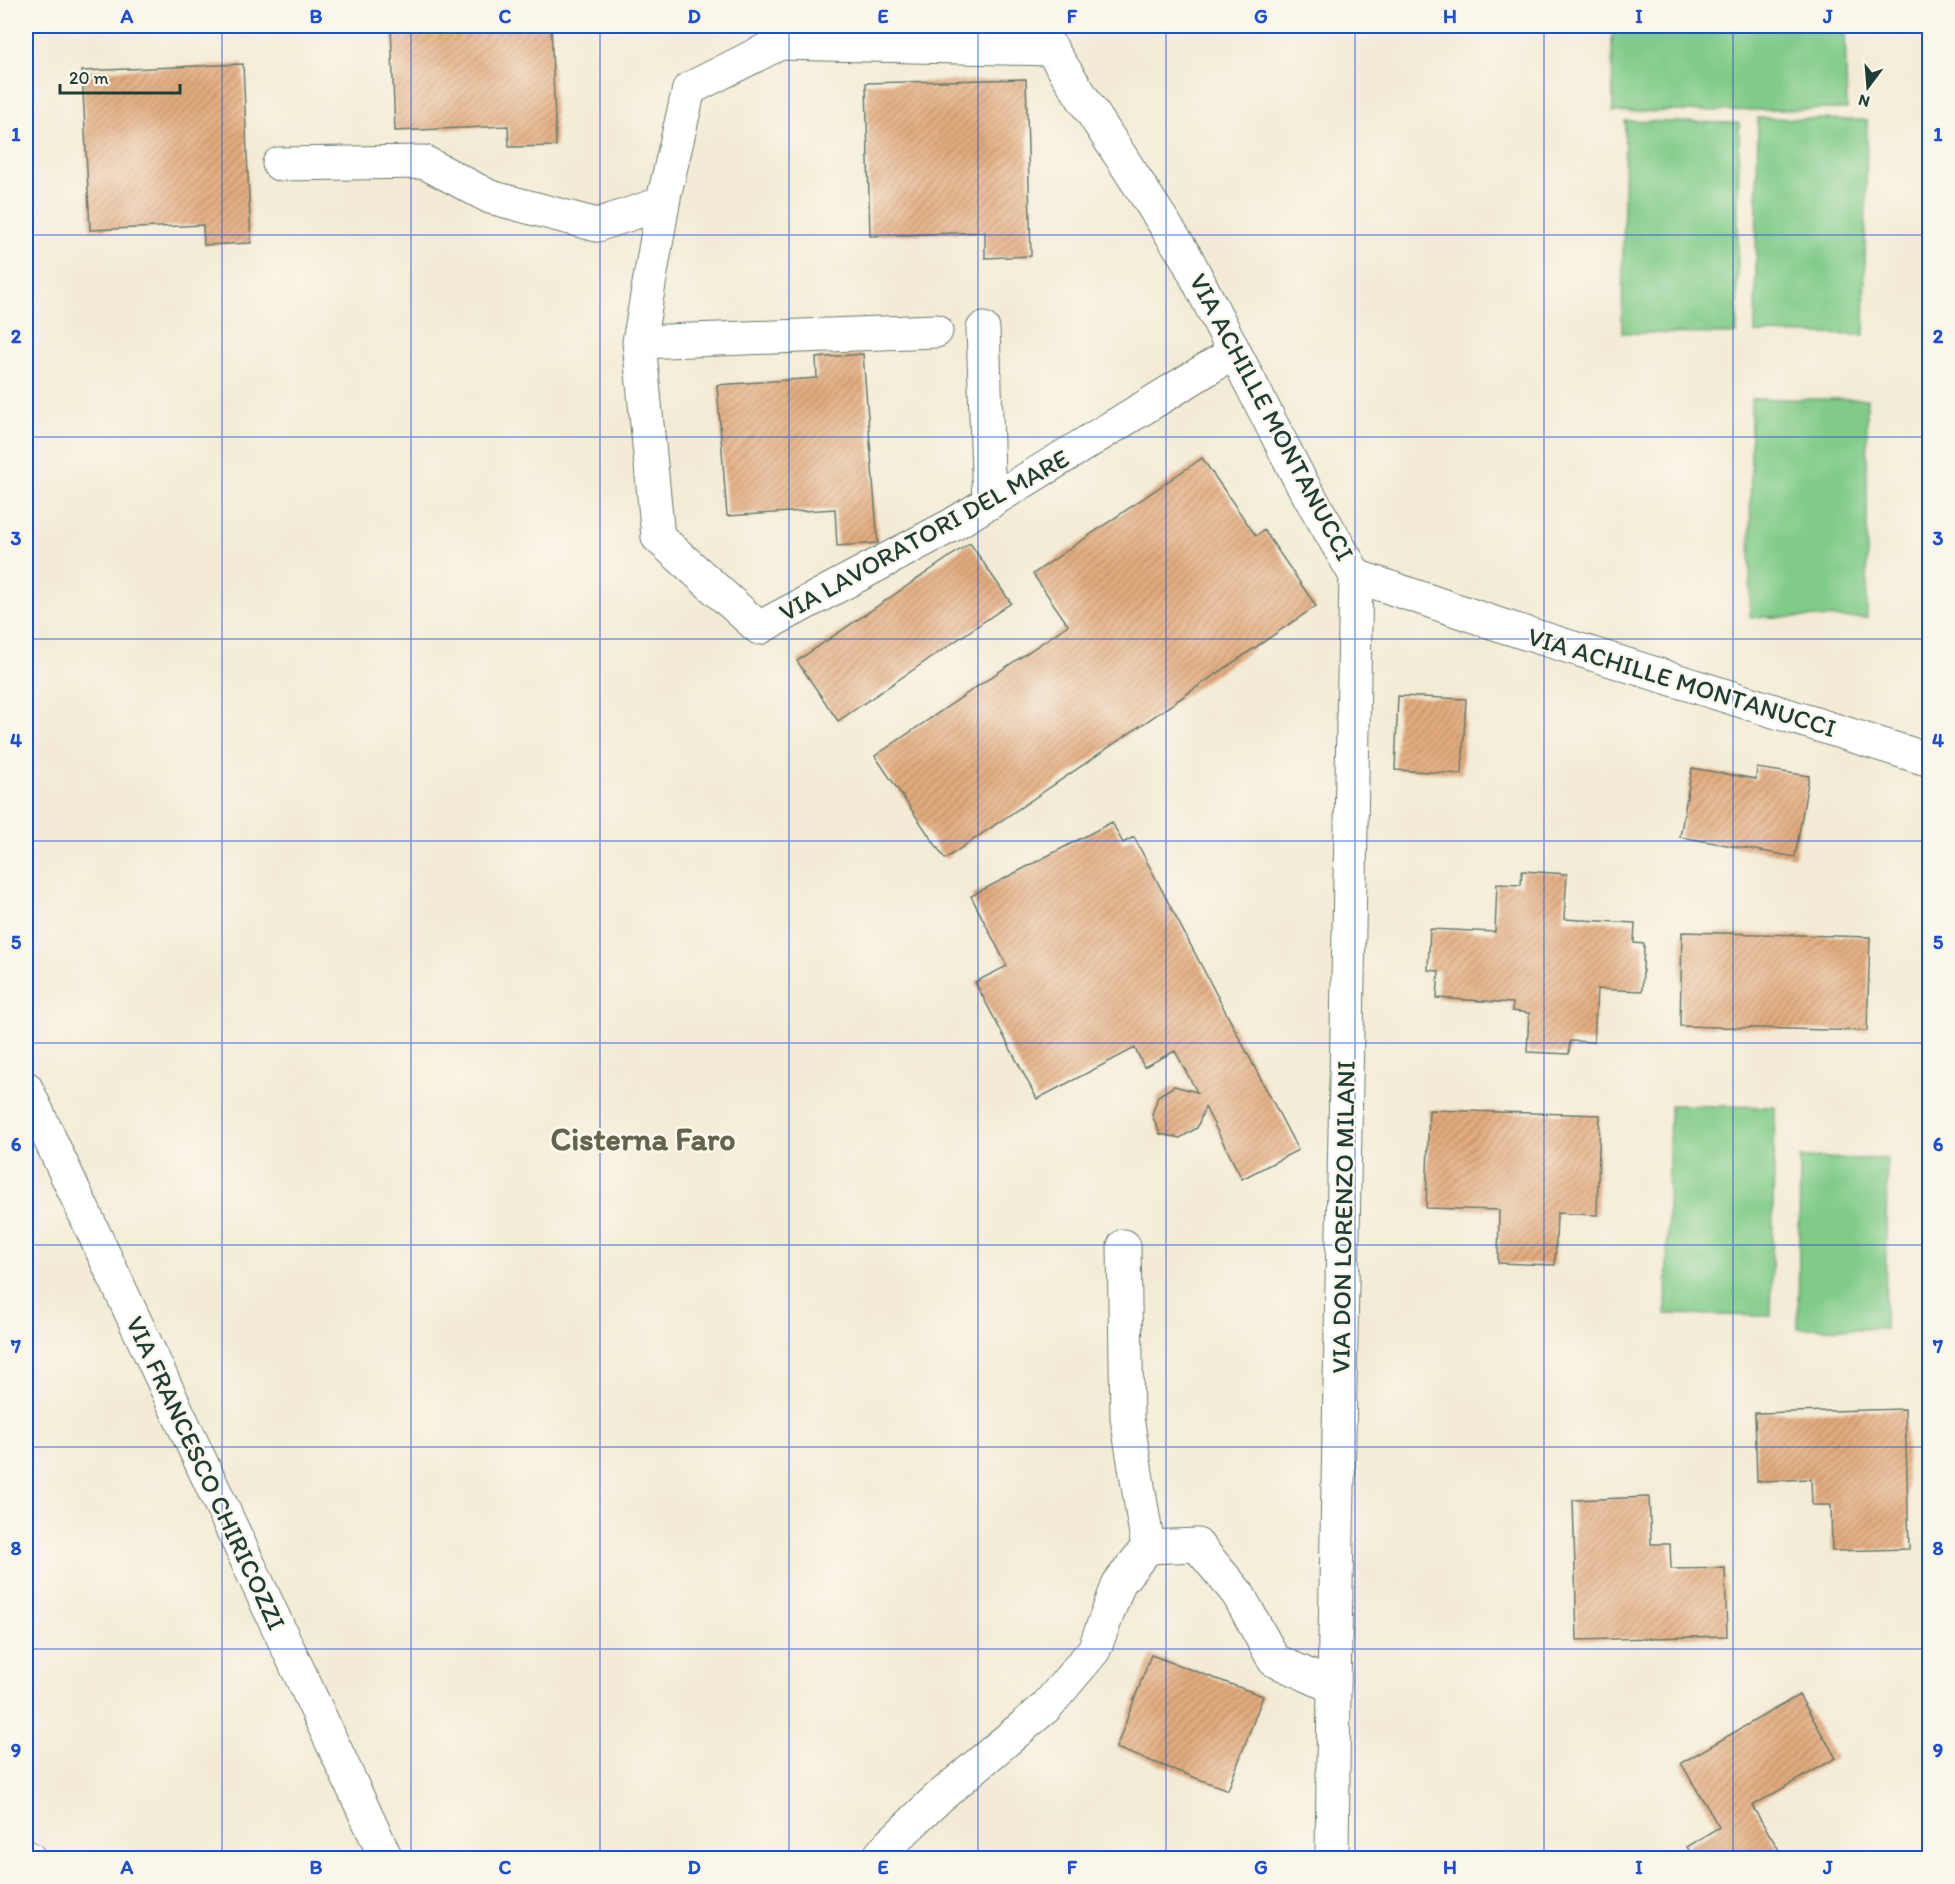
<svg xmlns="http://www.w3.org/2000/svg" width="1955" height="1884" font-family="Itim,sans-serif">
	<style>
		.pitch { fill: #80cb88; stroke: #50845e; stroke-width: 1.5 }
		.building { fill: url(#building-hatch) }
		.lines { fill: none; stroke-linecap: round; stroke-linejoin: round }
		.street-casing { stroke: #697a6c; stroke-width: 35 }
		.street { stroke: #fff; stroke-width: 33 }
		.grid { fill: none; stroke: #1d4ed8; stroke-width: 1.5; stroke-opacity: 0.55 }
		.labels { text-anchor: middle; stroke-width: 5; stroke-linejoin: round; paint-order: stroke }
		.street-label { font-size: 26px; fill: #1f3d34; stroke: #fbf7ec }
		.district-label { font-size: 32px; font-weight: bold; fill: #64644e; stroke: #fbf7ec }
		.neatline { fill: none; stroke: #1d4ed8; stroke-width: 2 }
		.grid-label { font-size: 20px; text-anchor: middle; font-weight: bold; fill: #1d4ed8 }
	</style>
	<defs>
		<pattern id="building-hatch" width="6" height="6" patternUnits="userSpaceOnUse" patternTransform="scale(1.5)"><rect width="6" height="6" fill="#e3ab7e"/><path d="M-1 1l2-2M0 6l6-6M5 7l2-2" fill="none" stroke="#b78c68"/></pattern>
	</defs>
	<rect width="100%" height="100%" fill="#fbf7ec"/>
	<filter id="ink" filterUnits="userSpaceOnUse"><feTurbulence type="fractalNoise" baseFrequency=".0167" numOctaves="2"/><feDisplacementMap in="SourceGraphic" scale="12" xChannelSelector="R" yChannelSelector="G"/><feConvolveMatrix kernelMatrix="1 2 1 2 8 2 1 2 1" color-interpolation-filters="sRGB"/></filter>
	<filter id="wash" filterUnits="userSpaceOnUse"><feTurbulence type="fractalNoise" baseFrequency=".008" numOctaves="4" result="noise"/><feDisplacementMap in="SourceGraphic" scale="24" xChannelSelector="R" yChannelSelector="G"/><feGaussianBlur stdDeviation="1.35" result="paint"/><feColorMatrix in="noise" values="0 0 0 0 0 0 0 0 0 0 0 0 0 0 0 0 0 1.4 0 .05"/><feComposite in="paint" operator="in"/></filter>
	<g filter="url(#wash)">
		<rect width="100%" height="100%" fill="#f3ebd5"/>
		<path class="pitch" d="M 1612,26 L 1845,26 L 1847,109 L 1613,112 Z
			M 1758,118 L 1867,120 L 1864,335 L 1755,333 Z
			M 1625,121 L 1739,123 L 1737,334 L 1622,333 Z
			M 1751,399 L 1867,399 L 1867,618 L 1750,617 Z
			M 1670,1105 L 1775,1107 L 1771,1316 L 1666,1314 Z
			M 1800,1158 L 1887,1159 L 1885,1329 L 1798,1328 Z"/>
		<g id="blocks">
			<path class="building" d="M 391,26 L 551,26 L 556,146 L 509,147 L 508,126 L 395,131 Z
				M 243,64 L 251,243 L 204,245 L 203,225 L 90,230 L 82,71 Z
				M 1026,79 L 1031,256 L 985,258 L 985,232 L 870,236 L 866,83 Z
				M 863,354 L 878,543 L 837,546 L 835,509 L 727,516 L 717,385 L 817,378 L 816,358 Z
				M 1202,458 L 1256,536 L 1264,530 L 1316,606 L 945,859 L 875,756 L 1068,625 L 1033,574 Z
				M 970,543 L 1011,603 L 838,721 L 797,661 Z
				M 1398,696 L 1466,699 L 1462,774 L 1395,770 Z
				M 1692,768 L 1756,779 L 1757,768 L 1809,776 L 1795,857 L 1680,837 Z
				M 1112,822 L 1123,843 L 1134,837 L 1298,1150 L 1242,1179 L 1205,1107 L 1197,1128 L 1180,1138 L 1160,1134 L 1152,1115 L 1158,1096 L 1174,1086 L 1197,1092 L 1175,1051 L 1144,1067 L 1135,1048 L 1037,1099 L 975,982 L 1007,966 L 971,896 Z
				M 1522,871 L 1567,874 L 1564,919 L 1635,923 L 1634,943 L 1644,944 L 1642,991 L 1597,989 L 1594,1042 L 1570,1041 L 1569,1054 L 1527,1052 L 1529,1013 L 1512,1011 L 1513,1003 L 1437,998 L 1439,971 L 1428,970 L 1430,929 L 1495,932 L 1497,884 L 1521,885 Z
				M 1682,932 L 1870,937 L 1867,1031 L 1680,1026 Z
				M 1429,1110 L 1600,1115 L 1597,1215 L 1557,1213 L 1555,1265 L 1498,1263 L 1499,1210 L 1426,1208 Z
				M 1905,1409 L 1909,1549 L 1832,1551 L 1831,1505 L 1812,1505 L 1811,1479 L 1757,1481 L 1755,1413 Z
				M 1649,1497 L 1651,1544 L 1670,1544 L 1671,1569 L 1725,1568 L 1727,1636 L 1577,1640 L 1573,1500 Z
				M 1151,1655 L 1263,1696 L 1228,1790 L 1116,1748 Z
				M 1799,1695 L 1836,1758 L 1752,1806 L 1784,1858 L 1694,1858 L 1687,1847 L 1719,1827 L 1681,1763 Z"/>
		</g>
	</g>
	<g filter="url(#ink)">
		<use href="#blocks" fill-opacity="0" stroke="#697a6c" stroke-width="1.5"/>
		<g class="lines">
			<g class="street-casing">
				<path id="street" d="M 1036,26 L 1186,257 L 1300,480 L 1356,576 L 1503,626 L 1930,760
					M 1052,49 L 780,43 L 689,89 L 665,192 L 639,342 L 658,537 L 759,628 L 952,525 L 1235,352
					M 279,164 L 424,162 L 490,197 L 597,225 L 663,203
					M 983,329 L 989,503
					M 639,342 L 936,331
					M 26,1088 L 386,1858
					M 1124,1246 L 1127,1418 L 1148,1547
					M 26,1857 L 29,1858
					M 878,1858 L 889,1845 L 937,1799 L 1046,1707 L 1094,1650 L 1119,1583 L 1148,1547 L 1197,1545 L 1238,1594 L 1274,1660 L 1334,1687
					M 1332,1858 L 1334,1687 L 1356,576"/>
			</g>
			<use href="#street" class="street"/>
		</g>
	</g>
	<path class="grid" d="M 222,26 L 222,1858M 411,26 L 411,1858M 600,26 L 600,1858M 789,26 L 789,1858M 978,26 L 978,1858M 1166,26 L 1166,1858M 1355,26 L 1355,1858M 1544,26 L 1544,1858M 1733,26 L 1733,1858M 26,235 L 1930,235M 26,437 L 1930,437M 26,639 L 1930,639M 26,841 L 1930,841M 26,1043 L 1930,1043M 26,1245 L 1930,1245M 26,1447 L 1930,1447M 26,1649 L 1930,1649"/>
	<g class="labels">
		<g class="street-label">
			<text transform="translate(1272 417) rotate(62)" y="9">VIA ACHILLE MONTANUCCI</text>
			<text transform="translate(924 535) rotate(-29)" y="9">VIA LAVORATORI DEL MARE</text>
			<text transform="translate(1682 682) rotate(17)" y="9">VIA ACHILLE MONTANUCCI</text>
			<text transform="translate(1343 1217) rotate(-89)" y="9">VIA DON LORENZO MILANI</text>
			<text transform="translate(206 1473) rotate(65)" y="9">VIA FRANCESCO CHIRICOZZI</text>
		</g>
		<g class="district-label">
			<text x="643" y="1150">Cisterna Faro</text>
		</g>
	</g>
	<rect width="1955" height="1884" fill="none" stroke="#fbf7ec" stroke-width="66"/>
	<g transform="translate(1868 87) rotate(196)" stroke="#fbf7ec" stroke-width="4.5" paint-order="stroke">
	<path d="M0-4.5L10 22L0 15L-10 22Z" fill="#1f3d34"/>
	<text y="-9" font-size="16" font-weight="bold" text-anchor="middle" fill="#1f3d34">N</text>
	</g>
	<path d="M60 84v9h120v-9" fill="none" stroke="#1f3d34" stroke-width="3"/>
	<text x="69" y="84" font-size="18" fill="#1f3d34" stroke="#fbf7ec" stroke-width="4.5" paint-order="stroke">20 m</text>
	<rect x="33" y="33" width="1889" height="1818" class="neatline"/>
	<g class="grid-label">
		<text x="127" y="23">A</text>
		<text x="316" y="23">B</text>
		<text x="505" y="23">C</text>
		<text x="694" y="23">D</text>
		<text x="883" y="23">E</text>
		<text x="1072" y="23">F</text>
		<text x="1261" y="23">G</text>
		<text x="1450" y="23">H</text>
		<text x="1639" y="23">I</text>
		<text x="1828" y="23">J</text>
		<text x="16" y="141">1</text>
		<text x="1938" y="141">1</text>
		<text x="16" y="343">2</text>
		<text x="1938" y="343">2</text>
		<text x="16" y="545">3</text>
		<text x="1938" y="545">3</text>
		<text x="16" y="747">4</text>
		<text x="1938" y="747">4</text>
		<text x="16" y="949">5</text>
		<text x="1938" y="949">5</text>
		<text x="16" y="1151">6</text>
		<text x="1938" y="1151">6</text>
		<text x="16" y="1353">7</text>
		<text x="1938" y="1353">7</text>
		<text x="16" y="1555">8</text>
		<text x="1938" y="1555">8</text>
		<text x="16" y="1757">9</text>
		<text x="1938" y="1757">9</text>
		<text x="127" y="1874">A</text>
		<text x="316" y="1874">B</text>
		<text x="505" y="1874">C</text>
		<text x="694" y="1874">D</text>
		<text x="883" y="1874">E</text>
		<text x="1072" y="1874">F</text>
		<text x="1261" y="1874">G</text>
		<text x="1450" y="1874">H</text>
		<text x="1639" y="1874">I</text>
		<text x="1828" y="1874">J</text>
	</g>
</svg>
